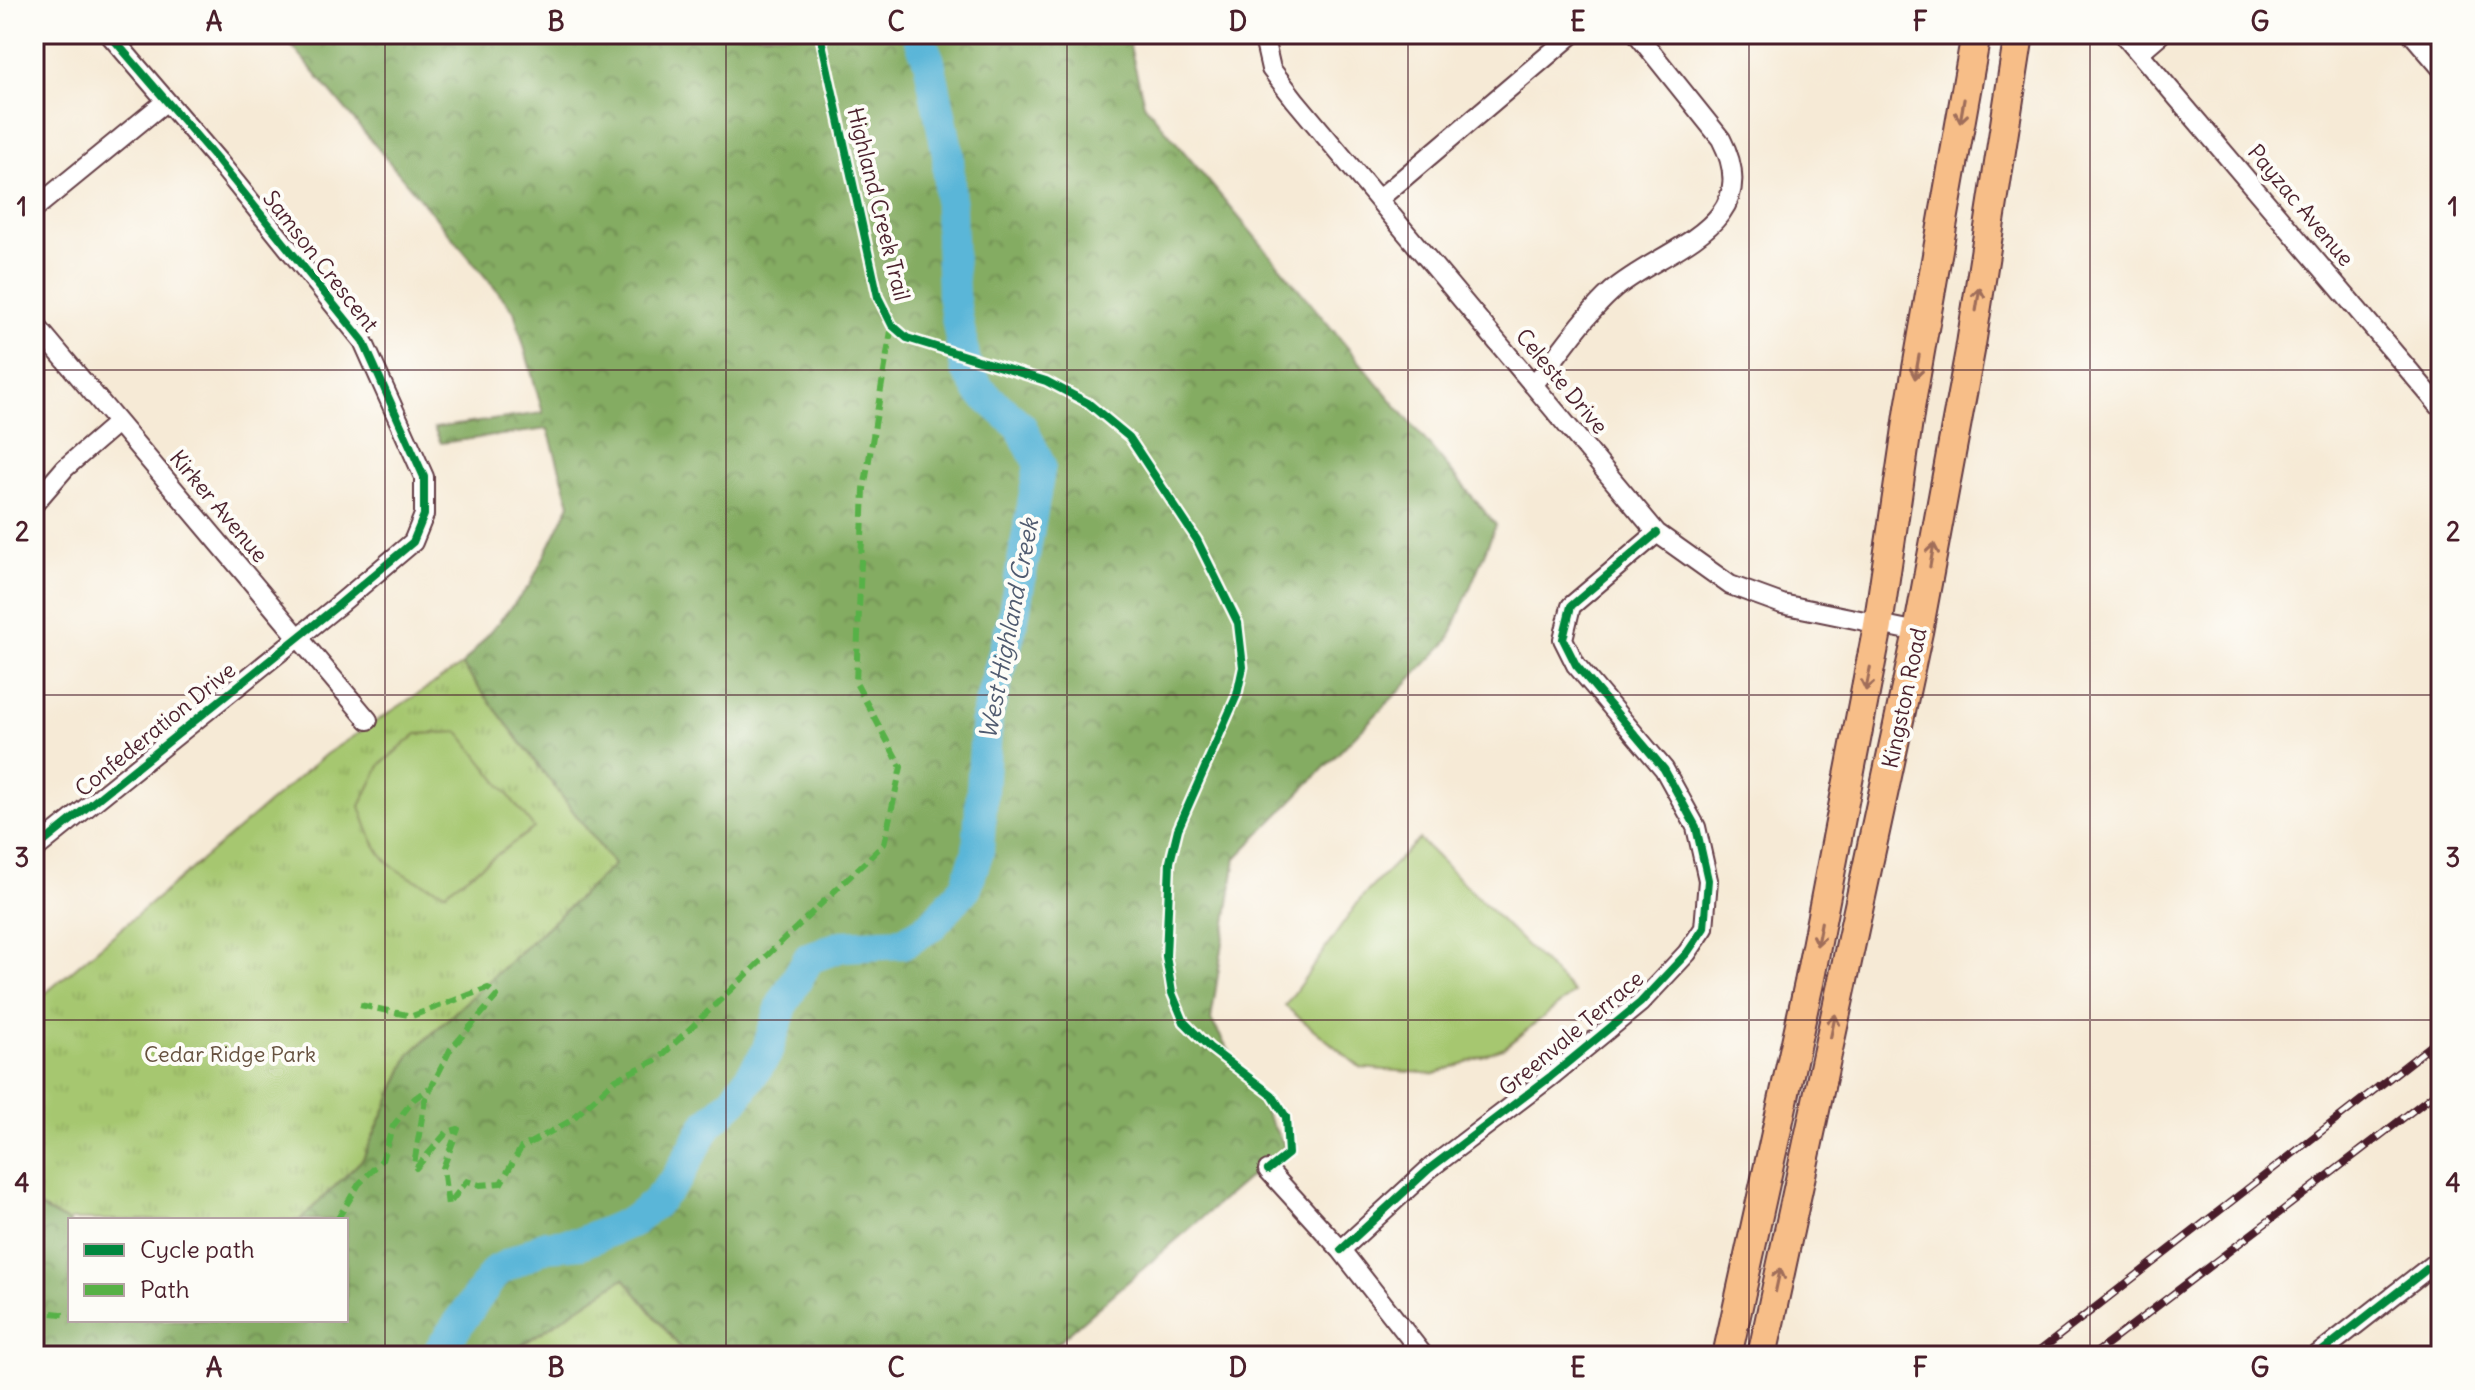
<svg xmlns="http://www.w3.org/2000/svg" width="2475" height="1390" font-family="Delius,sans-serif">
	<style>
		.grass { fill: url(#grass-tufts); stroke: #78734d; stroke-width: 2 }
		.forest { fill: url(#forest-crowns); stroke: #676646; stroke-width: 2 }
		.garden { fill: #a6c76f; stroke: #78734d; stroke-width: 2 }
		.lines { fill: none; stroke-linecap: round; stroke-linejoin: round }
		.river { stroke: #5ab6d8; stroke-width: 32 }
		.minor-casing { stroke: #643d45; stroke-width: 22 }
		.primary-casing { stroke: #643d45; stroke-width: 32 }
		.minor { stroke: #fff; stroke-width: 18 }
		.primary { stroke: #f7be88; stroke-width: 28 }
		.rail-casing { stroke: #4a1f2b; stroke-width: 8 }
		.rail { stroke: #fdfcf7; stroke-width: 5; stroke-dasharray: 15; stroke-linecap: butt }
		.quiet { stroke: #57b146; stroke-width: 6; stroke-dasharray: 12 6; stroke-linecap: butt }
		.cycleway-casing { stroke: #fdfcf7; stroke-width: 13 }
		.cycleway { stroke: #00873e; stroke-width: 8 }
		.oneway { stroke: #a06e5a }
		.grid { fill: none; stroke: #4a1f2b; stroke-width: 2; stroke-opacity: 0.55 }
		.labels { text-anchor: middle; stroke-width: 8; stroke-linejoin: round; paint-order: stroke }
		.street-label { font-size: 22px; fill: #4a1f2b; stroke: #fdfcf7 }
		.park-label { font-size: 22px; fill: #66513f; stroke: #fdfcf7 }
		.water-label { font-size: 24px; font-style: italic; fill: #505b70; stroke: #fdfcf7 }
		.neatline { fill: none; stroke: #4a1f2b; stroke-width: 3 }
		.grid-label { font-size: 26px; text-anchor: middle; font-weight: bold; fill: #4a1f2b }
	</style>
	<defs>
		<pattern id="grass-tufts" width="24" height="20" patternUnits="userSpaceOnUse" patternTransform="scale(2)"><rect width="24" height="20" fill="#a6c76f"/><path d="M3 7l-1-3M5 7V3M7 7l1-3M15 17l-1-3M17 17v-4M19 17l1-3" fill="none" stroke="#90aa60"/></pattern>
		<pattern id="forest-crowns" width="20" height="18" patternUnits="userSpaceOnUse" patternTransform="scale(2)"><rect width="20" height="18" fill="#84ac62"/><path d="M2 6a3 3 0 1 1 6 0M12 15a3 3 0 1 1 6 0" fill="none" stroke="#6e8b51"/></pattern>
	</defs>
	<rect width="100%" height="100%" fill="#fdfcf7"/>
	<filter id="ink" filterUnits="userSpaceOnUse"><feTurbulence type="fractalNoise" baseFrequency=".0125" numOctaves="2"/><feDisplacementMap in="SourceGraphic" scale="16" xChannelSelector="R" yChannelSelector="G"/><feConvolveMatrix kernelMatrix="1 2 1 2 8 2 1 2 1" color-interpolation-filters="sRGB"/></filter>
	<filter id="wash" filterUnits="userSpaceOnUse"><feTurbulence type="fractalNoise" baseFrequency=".006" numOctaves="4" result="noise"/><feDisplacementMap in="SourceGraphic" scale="32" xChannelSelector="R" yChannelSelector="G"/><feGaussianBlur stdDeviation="1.8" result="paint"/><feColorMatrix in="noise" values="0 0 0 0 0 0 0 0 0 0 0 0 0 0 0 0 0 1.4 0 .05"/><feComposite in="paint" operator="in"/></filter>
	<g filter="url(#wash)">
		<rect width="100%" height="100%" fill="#f6ead6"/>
		<path class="grass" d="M 462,665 L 614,865 L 410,1054 L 363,1159 L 300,1220 L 70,1220 L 70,1223 L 34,1204 L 34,1003 L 326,754 Z
			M 624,1278 L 687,1356 L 505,1356 Z"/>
		<path class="forest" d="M 282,34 L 1127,34 L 1144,104 L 1496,525 L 1448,641 L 1236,858 L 1211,1020 L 1285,1146 L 1042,1356 L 687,1356 L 624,1278 L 505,1356 L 34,1356 L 34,1204 L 70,1223 L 70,1320 L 346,1320 L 346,1220 L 300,1220 L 363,1159 L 410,1054 L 614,865 L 462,665 L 530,585 L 570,504 L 548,429 L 441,443 L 434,428 L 543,413 L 514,311 Z"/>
		<path class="garden" d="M 459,732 L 534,828 L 445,892 C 389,870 379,865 360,806 L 381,764 L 417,734 Z
			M 1419,839 L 1574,993 L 1505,1047 L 1435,1074 L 1361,1068 L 1285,1006 L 1362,897 Z"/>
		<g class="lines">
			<path class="river" d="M 440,1356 L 441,1348 L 496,1271 L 546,1246 L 581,1243 L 633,1221 L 654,1204 L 677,1178 L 707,1125 L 735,1099 L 766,1054 L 783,1003 L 809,958 L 842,946 L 904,943 L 932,925 L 966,887 L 978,851 L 987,716 L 1013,619 L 1040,465 L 1021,427 L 980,391 L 966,368 L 953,295 L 948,154 L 929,61 L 918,34"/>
		</g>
	</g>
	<g filter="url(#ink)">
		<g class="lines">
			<g class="minor-casing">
				<path id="minor" d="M 1263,34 L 1271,69 L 1295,100 L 1657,533 L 1730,585 L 1782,604 L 1918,632
					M 2123,34 L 2441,408
					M 2412,34 L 2441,68
					M 2140,52 L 2161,34
					M 1380,198 L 1573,34
					M 34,209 L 165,102
					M 34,323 L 368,720
					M 1533,385 C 1559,355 1582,318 1612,291 C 1663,247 1767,227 1721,139 L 1637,34
					M 34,504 L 65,468 L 117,423
					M 34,850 L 336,607 L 413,542 L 424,515 L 424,477 L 363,341 L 218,161 L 109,34
					M 1268,1170 L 1341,1250 L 1424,1356
					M 1341,1250 L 1429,1169 L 1550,1077 L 1640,1003 L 1687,953 L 1704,928 L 1708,880 L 1696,827 L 1664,769 L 1576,665 L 1563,639 L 1571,606 L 1657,533
					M 2316,1356 L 2441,1258"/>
			</g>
			<g class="primary-casing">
				<path id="primary" d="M 1727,1356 L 1809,983 L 1878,626 L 1910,408 L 1976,34
					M 1762,1356 L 1918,632 L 1970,351 L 2019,34"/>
			</g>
			<use href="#minor" class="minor"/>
			<use href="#primary" class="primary"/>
			<g class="rail-casing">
				<path id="rail" d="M 2033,1356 L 2441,1038
					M 2092,1356 L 2441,1089"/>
			</g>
			<use href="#rail" class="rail"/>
			<path class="quiet" d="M 360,1005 L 412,1016 L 488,988 L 497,996 L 450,1050 L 425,1100 L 414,1164 L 416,1168 L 447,1132 L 458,1129 L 443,1168 L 448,1205 L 467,1181 L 480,1185 L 501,1183 L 521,1148 L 570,1121 L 616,1079 L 657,1060 L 884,844 L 901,767 L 856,683 L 864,489 L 892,325
				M 337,1220 L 359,1184 L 382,1160 L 393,1126 L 414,1099 L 429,1088
				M 34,1311 L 70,1315"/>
			<g class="cycleway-casing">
				<path id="cycleway" d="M 820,34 L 878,297 L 892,325 L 907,338 L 1046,381 L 1088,403 L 1129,437 L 1197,540 L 1238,623 L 1243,667 L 1237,695 L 1178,829 L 1170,862 L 1166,956 L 1172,993 L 1184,1022 L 1210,1048 L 1272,1095 L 1286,1117 L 1288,1154 L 1268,1170
					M 34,850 L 336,607 L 413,542 L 424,515 L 424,477 L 363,341 L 218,161 L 109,34
					M 1341,1250 L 1429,1169 L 1550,1077 L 1640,1003 L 1687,953 L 1704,928 L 1708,880 L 1696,827 L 1664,769 L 1576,665 L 1563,639 L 1571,606 L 1657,533
					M 2316,1356 L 2441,1258"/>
			</g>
			<use href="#cycleway" class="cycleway"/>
		</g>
		<defs><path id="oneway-shaft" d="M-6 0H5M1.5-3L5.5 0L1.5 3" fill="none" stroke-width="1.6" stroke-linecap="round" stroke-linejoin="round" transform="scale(2)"/></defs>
		<g class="oneway">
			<use href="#oneway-shaft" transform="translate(1962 111) rotate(100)"/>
			<use href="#oneway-shaft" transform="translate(1978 299) rotate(-81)"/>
			<use href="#oneway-shaft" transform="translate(1917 367) rotate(100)"/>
			<use href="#oneway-shaft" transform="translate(1932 555) rotate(-80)"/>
			<use href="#oneway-shaft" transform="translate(1868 679) rotate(101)"/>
			<use href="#oneway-shaft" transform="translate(1819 934) rotate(101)"/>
			<use href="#oneway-shaft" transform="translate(1833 1026) rotate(-78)"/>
			<use href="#oneway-shaft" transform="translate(1778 1280) rotate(-78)"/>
		</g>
	</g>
	<path class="grid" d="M 385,34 L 385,1356M 726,34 L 726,1356M 1067,34 L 1067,1356M 1408,34 L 1408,1356M 1749,34 L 1749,1356M 2090,34 L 2090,1356M 34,370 L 2441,370M 34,695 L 2441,695M 34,1020 L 2441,1020"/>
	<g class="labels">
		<g class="street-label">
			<text transform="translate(879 204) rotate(76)" y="8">Highland Creek Trail</text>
			<text transform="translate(2301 205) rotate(50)" y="8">Payzac Avenue</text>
			<text transform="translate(321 261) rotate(52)" y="8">Samson Crescent</text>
			<text transform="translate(1562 381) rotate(50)" y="8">Celeste Drive</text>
			<text transform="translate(219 506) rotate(50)" y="8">Kirker Avenue</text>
			<text transform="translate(1904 698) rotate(-78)" y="8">Kingston Road</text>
			<text transform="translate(155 729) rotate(-39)" y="8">Confederation Drive</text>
			<text transform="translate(1571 1033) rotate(-40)" y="8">Greenvale Terrace</text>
		</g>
		<g class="park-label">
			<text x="230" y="1062">Cedar Ridge Park</text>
		</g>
		<g class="water-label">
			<text transform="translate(1009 629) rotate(-79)" y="8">West Highland Creek</text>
		</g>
	</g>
	<rect width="2475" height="1390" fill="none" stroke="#fdfcf7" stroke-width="88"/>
	<rect x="68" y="1218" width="280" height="104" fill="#fdfcf7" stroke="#b5a4a5" stroke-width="2"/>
	<rect x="84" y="1244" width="40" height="12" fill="#00873e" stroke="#b5a4a5" stroke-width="2"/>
	<text x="140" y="1258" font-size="24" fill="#4a1f2b">Cycle path</text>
	<rect x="84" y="1284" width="40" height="12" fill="#57b146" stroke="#b5a4a5" stroke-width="2"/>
	<text x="140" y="1298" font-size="24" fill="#4a1f2b">Path</text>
	<rect x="44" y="44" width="2387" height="1302" class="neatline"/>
	<g class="grid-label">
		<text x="214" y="31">A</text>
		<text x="556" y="31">B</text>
		<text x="896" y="31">C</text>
		<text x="1238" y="31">D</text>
		<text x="1578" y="31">E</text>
		<text x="1920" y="31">F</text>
		<text x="2260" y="31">G</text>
		<text x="22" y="216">1</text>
		<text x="2453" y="216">1</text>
		<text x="22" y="541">2</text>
		<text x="2453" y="541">2</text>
		<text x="22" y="867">3</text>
		<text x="2453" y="867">3</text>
		<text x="22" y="1192">4</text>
		<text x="2453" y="1192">4</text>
		<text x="214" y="1377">A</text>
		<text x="556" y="1377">B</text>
		<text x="896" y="1377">C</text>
		<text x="1238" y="1377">D</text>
		<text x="1578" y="1377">E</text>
		<text x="1920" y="1377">F</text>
		<text x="2260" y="1377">G</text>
	</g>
</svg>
